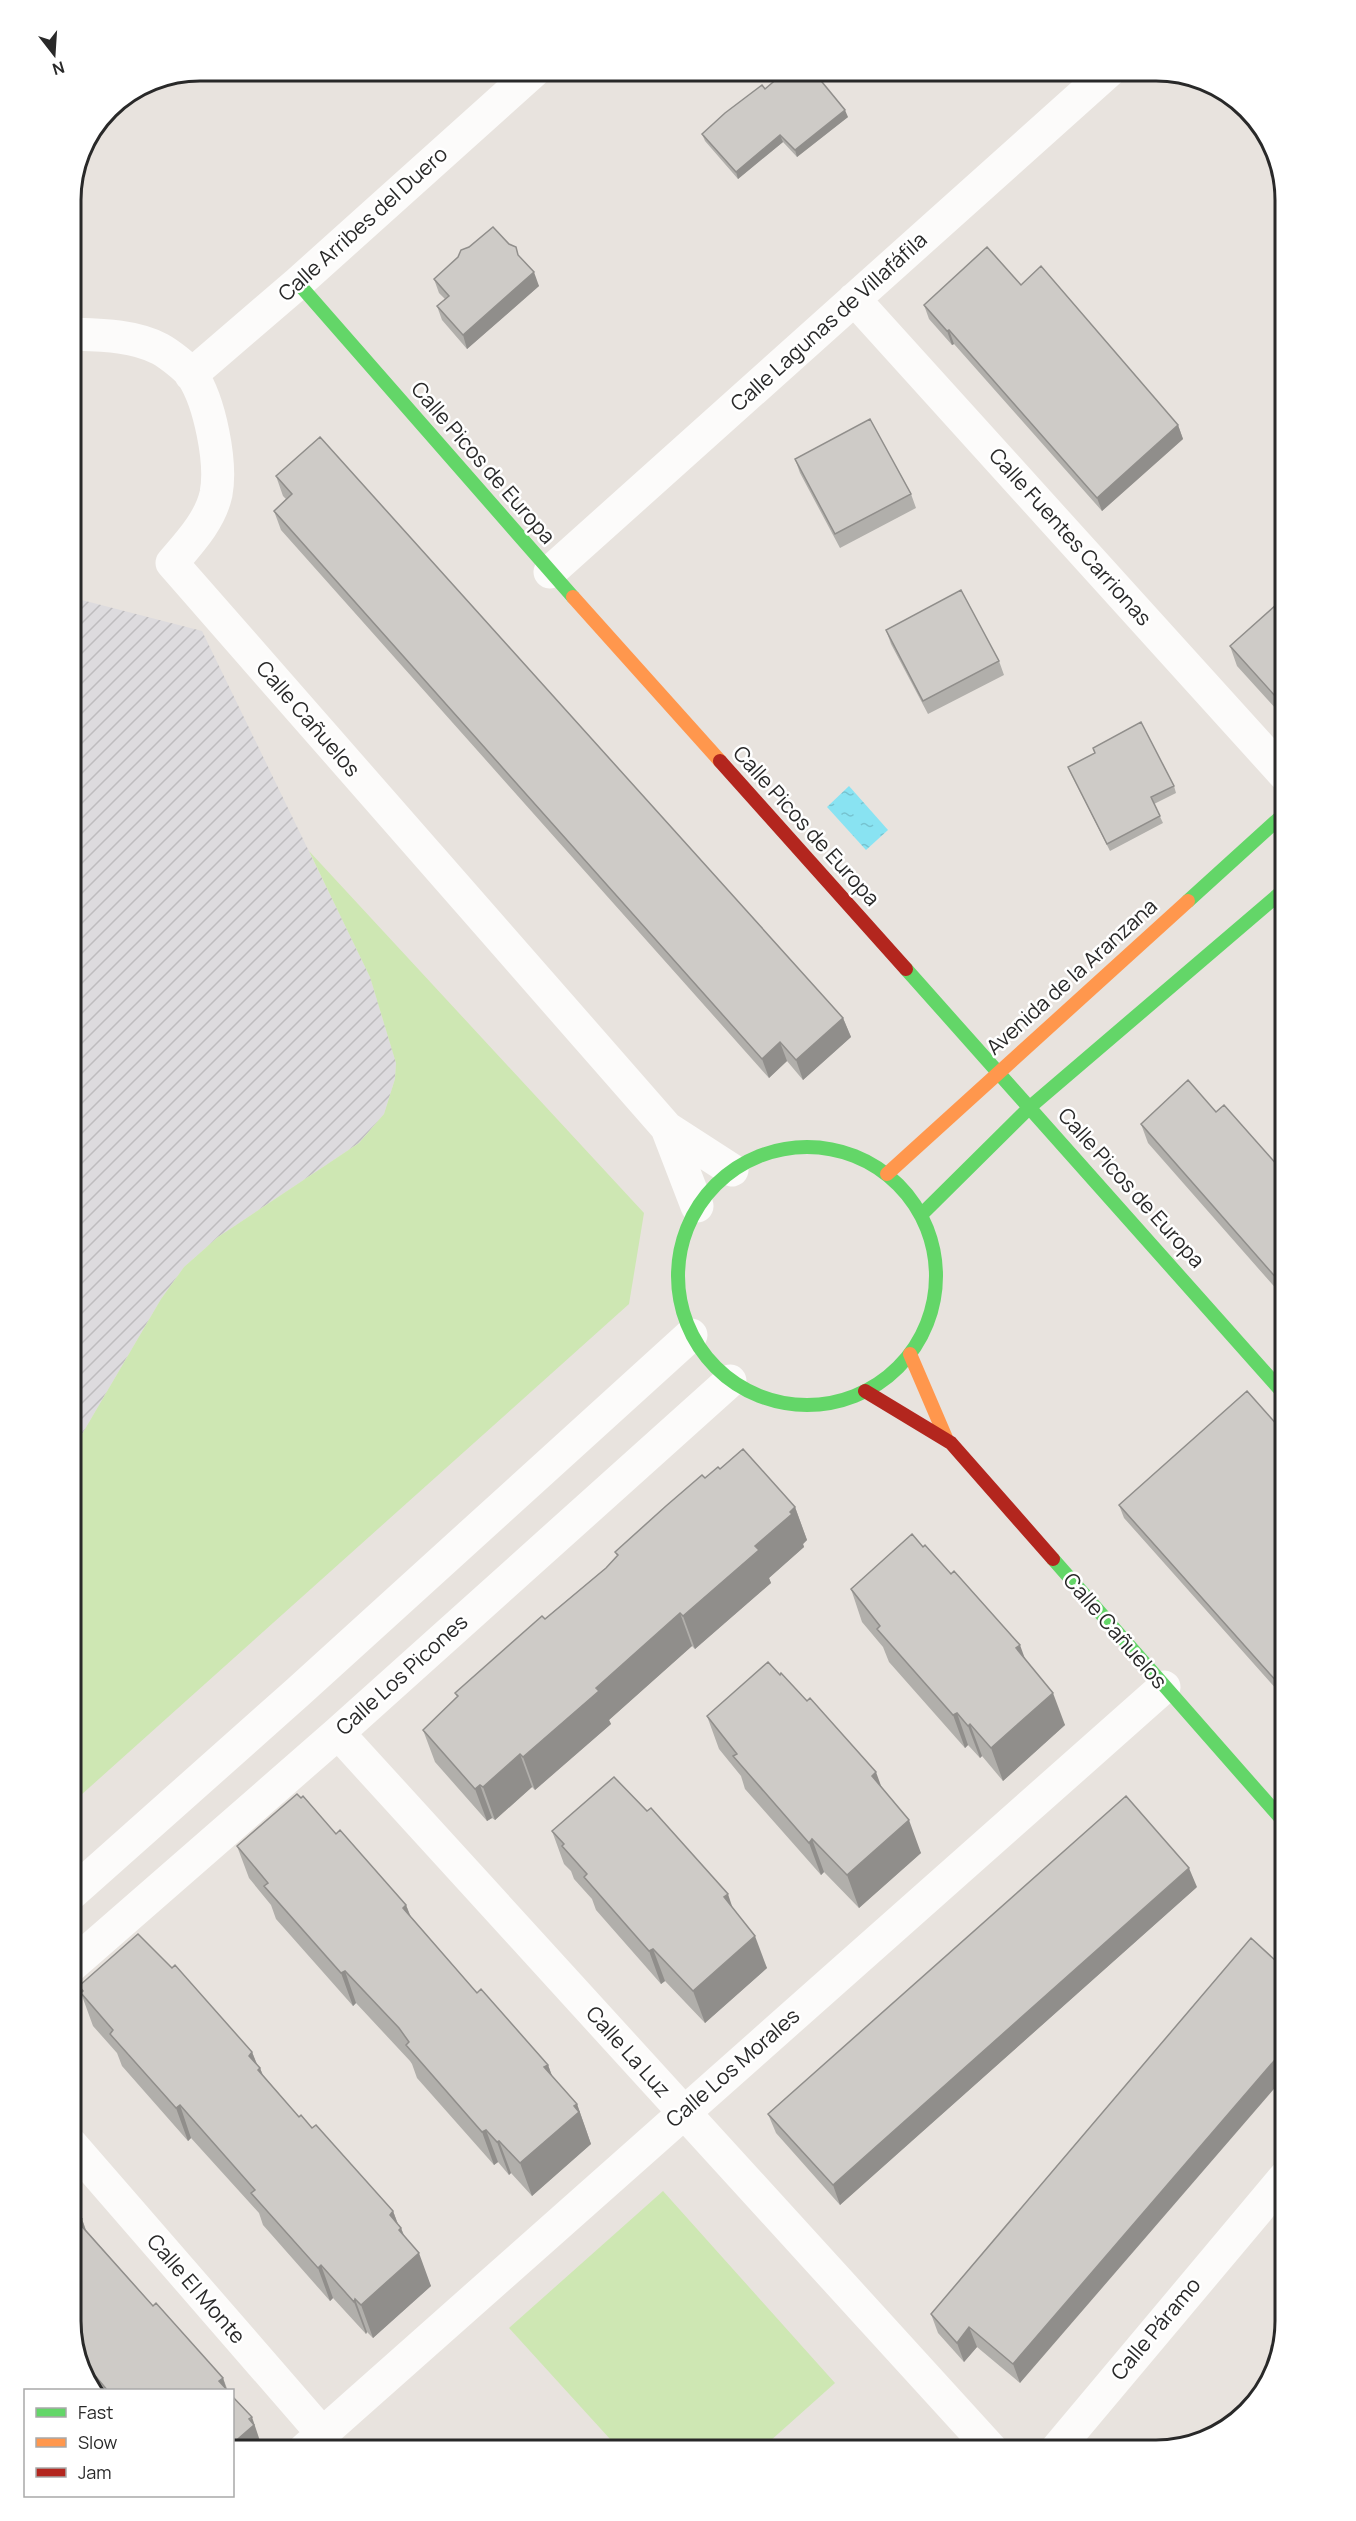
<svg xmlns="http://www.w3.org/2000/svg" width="1356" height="2521" font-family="Manrope,sans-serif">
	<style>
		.industrial { fill: url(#industrial-furrows) }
		.park { fill: #cee7b3 }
		.water { fill: url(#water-ripples) }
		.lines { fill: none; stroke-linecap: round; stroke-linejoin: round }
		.street { stroke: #fcfbfa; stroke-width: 33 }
		.fast { stroke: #63d668; stroke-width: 14 }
		.slow { stroke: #ff974d; stroke-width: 14 }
		.jam { stroke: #b3261e; stroke-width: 14 }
		.wall { fill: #b1afab }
		.shaded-wall { fill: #908e8b }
		.building { fill: #cecbc7; stroke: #908e8b; stroke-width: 1.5 }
		.labels { text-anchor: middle; stroke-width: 5; stroke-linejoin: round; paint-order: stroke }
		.street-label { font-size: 21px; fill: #292929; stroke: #fff }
		.rim { fill: none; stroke: #292929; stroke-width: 3 }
	</style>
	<defs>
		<pattern id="industrial-furrows" width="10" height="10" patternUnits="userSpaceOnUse" patternTransform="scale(1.5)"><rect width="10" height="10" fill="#dddbde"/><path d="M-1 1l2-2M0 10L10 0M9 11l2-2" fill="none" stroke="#bebcbe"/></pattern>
		<pattern id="water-ripples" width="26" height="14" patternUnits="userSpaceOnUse" patternTransform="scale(1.5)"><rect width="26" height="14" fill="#89e3f2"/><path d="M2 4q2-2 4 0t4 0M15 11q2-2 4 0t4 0" fill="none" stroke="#76c3d0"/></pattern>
	</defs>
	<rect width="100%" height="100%" fill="#e8e3de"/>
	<path class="industrial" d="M 71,582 L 74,598 L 202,631 L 370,977 L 396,1063 L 395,1079 L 384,1114 L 359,1143 L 218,1237 L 184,1267 L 161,1299 L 71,1453 Z"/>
	<path class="park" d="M 309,851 L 644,1213 L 629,1304 L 71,1804 L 71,1453 L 161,1299 L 184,1267 L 218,1237 L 359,1143 L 384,1114 L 395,1079 L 396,1063 L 370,977 Z
		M 663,2191 L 835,2383 L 760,2450 L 620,2450 L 509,2328 Z"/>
	<path class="water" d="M 849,786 L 888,830 L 866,850 L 827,807 Z"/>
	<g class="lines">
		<path class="street" d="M 854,299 L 1285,775
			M 71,334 C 99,335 134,335 160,349 C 169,354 186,367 192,375 C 210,402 222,463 216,494 C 210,521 189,543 172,563 L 667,1128 L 732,1170
			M 191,375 L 298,283 L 534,71
			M 550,572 L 1109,71
			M 667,1128 L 697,1206
			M 338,1733 L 992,2450
			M 71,1894 L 298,1692 L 691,1335
			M 71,1966 L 338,1733 L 730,1381
			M 71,2144 L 322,2433
			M 304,2450 L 1164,1687
			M 1056,2450 L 1285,2177"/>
		<path class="fast" d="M 298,283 L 573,597
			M 1188,901 L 1285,813
			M 906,969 L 1285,1395
			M678 1276a129 129 0 1 1 258 0a129 129 0 1 1-258 0Z
			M 921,1215 L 1030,1107 L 1285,889
			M 1053,1559 L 1285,1823"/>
		<path class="slow" d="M 573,597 L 720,761
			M 887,1174 L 1188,901
			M 910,1354 L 946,1438"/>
		<path class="jam" d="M 720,761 L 906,969
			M 865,1391 L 951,1443 L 1053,1559"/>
	</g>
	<path class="wall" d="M 765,89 L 848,117 L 797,157 L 783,142 L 738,179 L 705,141 L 702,134 Z
		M 519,256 L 539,286 L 467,349 L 442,320 L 437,306 L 445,299 L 439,293 L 434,279 Z
		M 1021,285 L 1178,425 L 1183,439 L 1102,511 L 954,344 L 952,345 L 929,319 L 924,305 Z
		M 795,459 L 911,494 L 916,508 L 840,548 L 800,473 Z
		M 276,476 L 843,1018 L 851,1037 L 803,1080 L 787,1061 L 769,1078 L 281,530 L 274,511 L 286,499 L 283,496 Z
		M 1286,596 L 1286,720 L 1237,666 L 1230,646 Z
		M 886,630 L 999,661 L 1004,675 L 928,714 L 891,644 Z
		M 1068,767 L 1174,786 L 1176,793 L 1154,804 L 1163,823 L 1110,851 L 1071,774 Z
		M 1216,1112 L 1286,1175 L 1286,1300 L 1148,1143 L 1141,1124 Z
		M 1286,1435 L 1286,1700 L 1124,1518 L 1119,1505 Z
		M 720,1469 L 795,1507 L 807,1540 L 803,1544 L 804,1547 L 769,1578 L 771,1583 L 695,1649 L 692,1646 L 609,1720 L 611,1724 L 535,1790 L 532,1787 L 495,1820 L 492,1818 L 487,1821 L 435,1762 L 423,1730 L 457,1697 L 455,1693 L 606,1568 L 617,1556 L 615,1552 L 705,1478 Z
		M 923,1547 L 1024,1657 L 1065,1725 L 1003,1781 L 982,1756 L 980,1758 L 968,1745 L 965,1748 L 889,1662 L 883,1647 L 862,1622 L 851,1589 Z
		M 780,1675 L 807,1701 L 880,1785 L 921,1853 L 859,1908 L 824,1872 L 821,1875 L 745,1789 L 741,1776 L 719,1749 L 707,1716 Z
		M 552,1831 L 732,1907 L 767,1968 L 705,2023 L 665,1981 L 661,1984 L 596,1910 L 592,1899 L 574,1879 L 571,1871 L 564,1864 Z
		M 336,1834 L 406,1905 L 411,1917 L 477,1993 L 548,2065 L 552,2076 L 577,2104 L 591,2144 L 532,2196 L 511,2173 L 509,2175 L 498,2162 L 494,2165 L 417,2078 L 412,2064 L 410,2061 L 356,2003 L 353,2006 L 276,1919 L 271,1905 L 249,1878 L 237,1846 Z
		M 1197,1887 L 840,2205 L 776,2133 L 768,2114 Z
		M 1251,1938 L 1020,2383 L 977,2347 L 964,2362 L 938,2333 L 931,2314 Z
		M 79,1986 L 252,2052 L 257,2064 L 260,2068 L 263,2075 L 299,2117 L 312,2128 L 393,2211 L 398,2224 L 401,2228 L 404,2235 L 431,2286 L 373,2338 L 367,2332 L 366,2334 L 333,2298 L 330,2301 L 263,2225 L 259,2213 L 191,2138 L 188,2141 L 122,2066 L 117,2053 L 93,2026 L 81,1993 L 81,1992 Z
		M 82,2219 L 86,2230 L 153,2306 L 223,2378 L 228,2391 L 97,2391 L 81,2371 L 70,2321 Z"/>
	<path class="shaded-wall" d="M 845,110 L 848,117 L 797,157 L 795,150 Z
		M 780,135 L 783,142 L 738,179 L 736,172 Z
		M 534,272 L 539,286 L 467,349 L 463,335 Z
		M 949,330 L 954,344 L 952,345 L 947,331 Z
		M 1178,425 L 1183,439 L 1102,511 L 1097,498 Z
		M 843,1018 L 851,1037 L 803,1080 L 796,1060 Z
		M 780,1042 L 787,1061 L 769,1078 L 762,1059 Z
		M 795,1507 L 807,1540 L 803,1544 L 804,1547 L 769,1578 L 771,1583 L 695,1649 L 683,1616 Z
		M 680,1613 L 692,1646 L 609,1720 L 611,1724 L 535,1790 L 523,1757 L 596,1688 Z
		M 1020,1645 L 1032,1678 L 1016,1648 Z
		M 1053,1693 L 1065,1725 L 1003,1781 L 991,1748 Z
		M 957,1713 L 968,1745 L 965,1748 L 953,1715 Z
		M 970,1724 L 982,1756 L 980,1758 L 968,1726 Z
		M 520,1754 L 532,1787 L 495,1820 L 483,1787 Z
		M 876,1772 L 888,1805 L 872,1776 Z
		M 480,1785 L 492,1818 L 487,1821 L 475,1789 Z
		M 909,1820 L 921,1853 L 859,1908 L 847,1875 Z
		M 812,1839 L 824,1872 L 821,1875 L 809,1843 Z
		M 1189,1868 L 1197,1887 L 840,2205 L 833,2185 Z
		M 728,1894 L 739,1927 L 724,1897 Z
		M 406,1905 L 418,1937 L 403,1908 Z
		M 755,1936 L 767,1968 L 705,2023 L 693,1991 Z
		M 653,1949 L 665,1981 L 661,1984 L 649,1951 Z
		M 345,1971 L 356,2003 L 353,2006 L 341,1973 Z
		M 1286,2047 L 1286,2075 L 1020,2383 L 1013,2364 Z
		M 252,2052 L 259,2070 L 260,2068 L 272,2101 L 249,2056 Z
		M 548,2065 L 560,2097 L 544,2067 Z
		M 577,2104 L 591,2144 L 532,2196 L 520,2163 Z
		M 180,2105 L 191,2138 L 188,2141 L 176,2108 Z
		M 486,2130 L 498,2162 L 494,2165 L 482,2132 Z
		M 499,2141 L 511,2173 L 509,2175 L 497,2142 Z
		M 393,2211 L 400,2230 L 401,2228 L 412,2259 L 419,2253 L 431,2286 L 373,2338 L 361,2305 L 390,2215 Z
		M 82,2219 L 93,2252 L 78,2222 Z
		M 321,2265 L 333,2298 L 330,2301 L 318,2268 Z
		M 355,2299 L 367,2332 L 366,2334 L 354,2302 Z
		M 969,2327 L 977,2347 L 964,2362 L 957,2343 Z
		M 223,2378 L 227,2391 L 219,2381 Z
		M 252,2417 L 263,2450 L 232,2450 L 232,2444 Z"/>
	<path class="building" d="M 786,71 L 813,71 L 845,110 L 795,150 L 780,135 L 736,172 L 702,134 L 725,113 L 762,85 L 765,89 Z
		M 493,227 L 509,244 L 516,247 L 518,255 L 534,272 L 463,335 L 437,306 L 449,296 L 434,279 L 458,257 L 461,250 L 469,247 Z
		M 987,247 L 1021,285 L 1041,266 L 1178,425 L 1097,498 L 949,330 L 947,331 L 924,305 Z
		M 870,419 L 911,494 L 835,534 L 795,459 Z
		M 320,437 L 843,1018 L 796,1060 L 780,1042 L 762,1059 L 274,511 L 292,494 L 276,476 Z
		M 961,590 L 999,661 L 923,701 L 886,630 Z
		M 1286,596 L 1286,708 L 1230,646 Z
		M 1141,722 L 1174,786 L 1151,797 L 1160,816 L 1107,844 L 1068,767 L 1095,753 L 1093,748 Z
		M 1188,1080 L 1216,1112 L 1224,1105 L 1286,1175 L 1286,1289 L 1141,1124 Z
		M 1247,1391 L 1286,1435 L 1286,1692 L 1119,1505 Z
		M 743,1449 L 795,1507 L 790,1512 L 792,1514 L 755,1546 L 759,1550 L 683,1616 L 680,1613 L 596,1688 L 599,1691 L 523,1757 L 520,1754 L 483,1787 L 480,1785 L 475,1789 L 423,1730 L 458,1696 L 455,1693 L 542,1616 L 545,1619 L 606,1568 L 618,1555 L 615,1552 L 666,1506 L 702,1475 L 705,1478 L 718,1467 L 720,1469 Z
		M 912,1534 L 923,1547 L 925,1545 L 951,1574 L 954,1571 L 1020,1645 L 1016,1648 L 1053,1693 L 991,1748 L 970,1724 L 968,1726 L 957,1713 L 953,1715 L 877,1629 L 880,1626 L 851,1589 Z
		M 768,1662 L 780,1675 L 781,1673 L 807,1701 L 810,1698 L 876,1772 L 872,1776 L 909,1820 L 847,1875 L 812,1839 L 809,1843 L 733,1756 L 737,1754 L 707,1716 Z
		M 614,1777 L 647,1811 L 651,1808 L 728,1894 L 724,1897 L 755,1936 L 693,1991 L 653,1949 L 649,1951 L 584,1877 L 587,1874 L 562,1846 L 564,1844 L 552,1831 Z
		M 297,1794 L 301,1798 L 303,1796 L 336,1834 L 340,1830 L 406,1905 L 403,1908 L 477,1993 L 481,1989 L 548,2065 L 544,2067 L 577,2104 L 574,2106 L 579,2112 L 520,2163 L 499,2141 L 497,2142 L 486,2130 L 482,2132 L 406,2045 L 409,2042 L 399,2028 L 345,1971 L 341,1973 L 264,1886 L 268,1883 L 237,1846 Z
		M 1126,1796 L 1189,1868 L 833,2185 L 768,2114 Z
		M 138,1934 L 172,1968 L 175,1965 L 252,2052 L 249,2056 L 260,2068 L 258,2070 L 299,2117 L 301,2115 L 312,2128 L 316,2125 L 393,2211 L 390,2215 L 401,2228 L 399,2230 L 419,2253 L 361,2305 L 355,2299 L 354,2302 L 321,2265 L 318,2268 L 251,2193 L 255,2190 L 180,2105 L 176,2108 L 110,2034 L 113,2030 L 81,1993 L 83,1991 L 79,1986 Z
		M 1251,1938 L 1277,1962 L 1286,1952 L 1286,2047 L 1013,2364 L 969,2327 L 957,2343 L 931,2314 Z
		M 71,2207 L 82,2219 L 78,2222 L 153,2306 L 156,2303 L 223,2378 L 219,2381 L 228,2391 L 108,2391 L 81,2359 L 84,2356 L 76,2347 L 70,2321 Z
		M 232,2396 L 252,2417 L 249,2419 L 254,2425 L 232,2444 Z"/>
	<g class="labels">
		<g class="street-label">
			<text transform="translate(363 224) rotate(-42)" y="7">Calle Arribes del Duero</text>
			<text transform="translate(829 322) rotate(-42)" y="7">Calle Lagunas de Villafáfila</text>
			<text transform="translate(483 463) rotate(49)" y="7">Calle Picos de Europa</text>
			<text transform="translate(1070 537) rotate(48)" y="7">Calle Fuentes Carrionas</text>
			<text transform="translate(308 719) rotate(49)" y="7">Calle Cañuelos</text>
			<text transform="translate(806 826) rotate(48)" y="7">Calle Picos de Europa</text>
			<text transform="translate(1072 977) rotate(-42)" y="7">Avenida de la Aranzana</text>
			<text transform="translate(1131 1188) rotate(48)" y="7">Calle Picos de Europa</text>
			<text transform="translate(1115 1631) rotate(49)" y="7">Calle Cañuelos</text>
			<text transform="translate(402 1675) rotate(-42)" y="7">Calle Los Picones</text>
			<text transform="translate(628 2052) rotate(48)" y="7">Calle La Luz</text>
			<text transform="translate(733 2068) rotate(-41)" y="7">Calle Los Morales</text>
			<text transform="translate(196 2289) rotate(49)" y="7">Calle El Monte</text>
			<text transform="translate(1156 2329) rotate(-50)" y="7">Calle Páramo</text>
		</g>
	</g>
	<path d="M0 0H1356V2521H0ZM200 81H1156A119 119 0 0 1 1275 200V2321A119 119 0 0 1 1156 2440H200A119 119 0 0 1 81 2321V200A119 119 0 0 1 200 81Z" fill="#fff" fill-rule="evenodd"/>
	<path class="rim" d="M200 81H1156A119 119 0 0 1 1275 200V2321A119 119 0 0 1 1156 2440H200A119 119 0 0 1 81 2321V200A119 119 0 0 1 200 81Z"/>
	<rect x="24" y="2389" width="210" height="108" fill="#ffffff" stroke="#a9a9a9" stroke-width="1.5"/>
	<rect x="36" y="2408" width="30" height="9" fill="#63d668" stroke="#a9a9a9" stroke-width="1.5"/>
	<text x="78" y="2419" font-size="18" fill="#292929">Fast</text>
	<rect x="36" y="2438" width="30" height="9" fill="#ff974d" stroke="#a9a9a9" stroke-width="1.5"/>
	<text x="78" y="2449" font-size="18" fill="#292929">Slow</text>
	<rect x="36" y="2468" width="30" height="9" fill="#b3261e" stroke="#a9a9a9" stroke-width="1.5"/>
	<text x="78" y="2479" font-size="18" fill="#292929">Jam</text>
	<g transform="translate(54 54) rotate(163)" stroke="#ffffff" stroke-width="4.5" paint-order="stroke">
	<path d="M0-4.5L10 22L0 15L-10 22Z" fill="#292929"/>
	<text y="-9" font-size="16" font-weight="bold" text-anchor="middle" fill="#292929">N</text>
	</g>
</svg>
